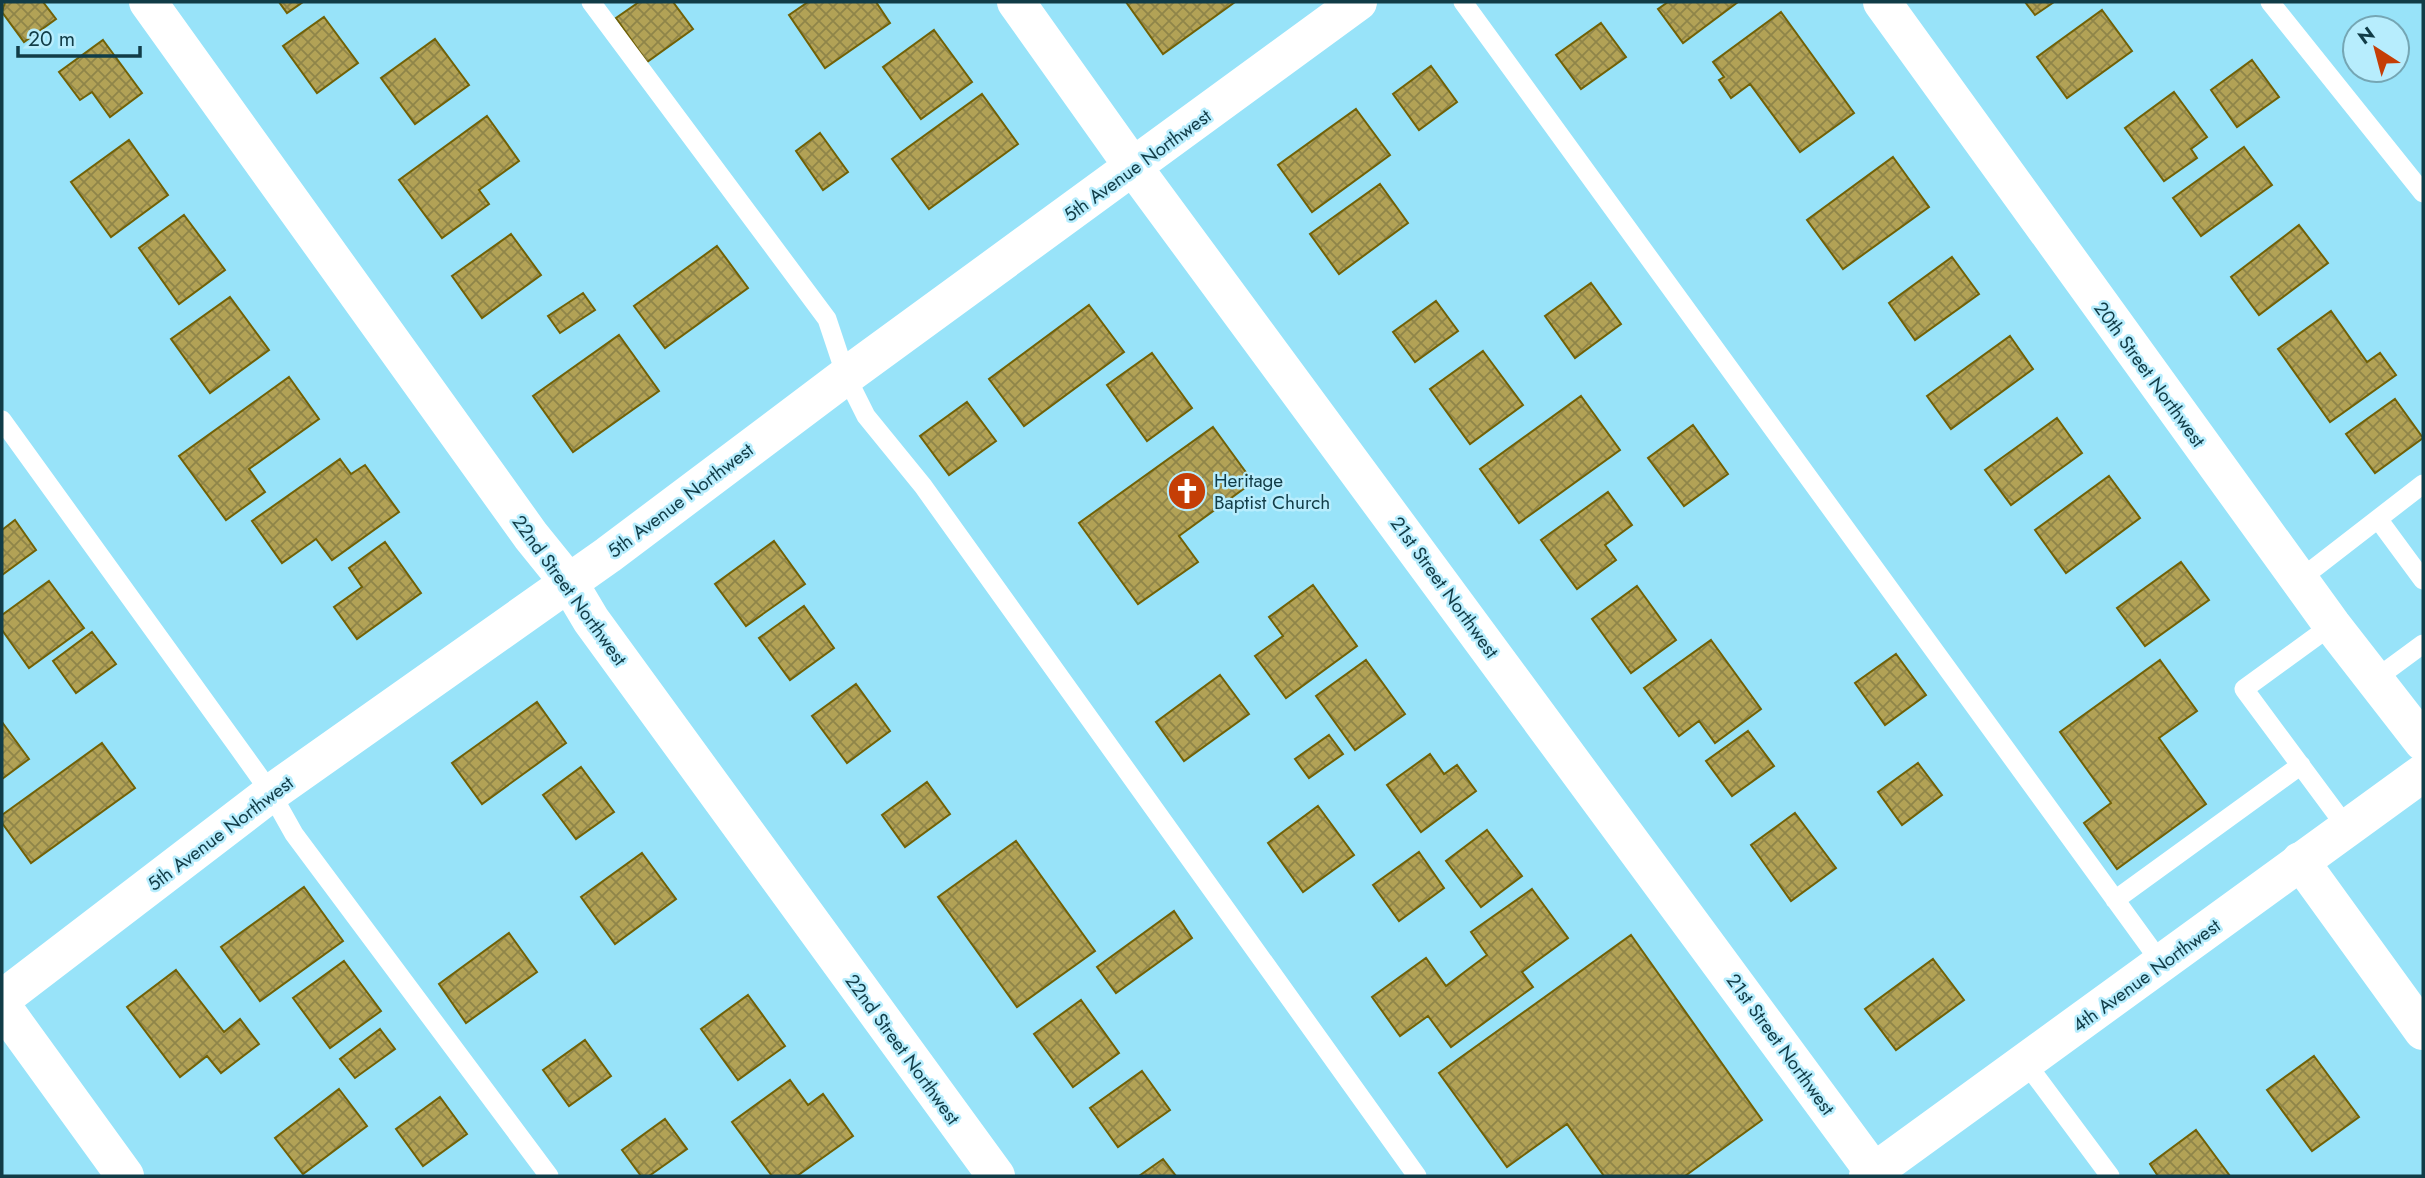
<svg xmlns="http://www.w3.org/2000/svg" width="2425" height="1178" font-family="Jost,sans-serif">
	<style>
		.building { fill: url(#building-cross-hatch); stroke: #716107; stroke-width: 2 }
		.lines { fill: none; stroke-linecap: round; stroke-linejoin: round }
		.lane { stroke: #fff; stroke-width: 19 }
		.street { stroke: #fff; stroke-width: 38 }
		.secondary { stroke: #fff; stroke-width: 38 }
		.labels { text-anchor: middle; stroke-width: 5; stroke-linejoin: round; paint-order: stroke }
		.street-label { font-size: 19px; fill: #113c47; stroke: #b7edfd }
		.poi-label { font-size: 19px; fill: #113c47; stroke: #b7edfd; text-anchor: start }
	</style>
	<defs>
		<pattern id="building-cross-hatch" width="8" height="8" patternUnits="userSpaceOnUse" patternTransform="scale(1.75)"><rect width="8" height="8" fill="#b2a256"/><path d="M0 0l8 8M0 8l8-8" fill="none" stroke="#8f8549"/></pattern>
	</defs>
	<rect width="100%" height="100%" fill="#98e3f9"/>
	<path class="building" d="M 5,2 L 43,2 L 56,19 L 24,42 L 2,12 Z
		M 279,2 L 303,2 L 287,13 Z
		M 639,2 L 673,2 L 693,29 L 647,62 L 616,18 Z
		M 808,2 L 876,2 L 890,23 L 825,68 L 789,15 Z
		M 1126,2 L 1235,2 L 1163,54 Z
		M 1668,2 L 1738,2 L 1683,43 L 1658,9 Z
		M 2025,2 L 2054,2 L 2035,15 Z
		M 2102,10 L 2132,51 L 2067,98 L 2037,57 Z
		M 1781,12 L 1854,113 L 1800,152 L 1750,84 L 1731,98 L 1719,80 L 1724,77 L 1713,62 Z
		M 324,17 L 358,63 L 317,93 L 283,46 Z
		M 1601,23 L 1626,57 L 1581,89 L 1556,55 Z
		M 934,30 L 972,82 L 921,119 L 883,67 Z
		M 435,39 L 469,85 L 415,124 L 381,78 Z
		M 103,40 L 142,93 L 110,117 L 92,92 L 80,100 L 59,72 Z
		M 2252,60 L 2279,97 L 2237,127 L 2211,90 Z
		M 1431,66 L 1457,102 L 1419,130 L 1393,94 Z
		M 2174,92 L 2207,137 L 2191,149 L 2197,158 L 2164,181 L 2125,128 Z
		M 982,94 L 1018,144 L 929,209 L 892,159 Z
		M 1356,109 L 1390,155 L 1312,212 L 1278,165 Z
		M 487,116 L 519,161 L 479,190 L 489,204 L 442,238 L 399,180 Z
		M 820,133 L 848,172 L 823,190 L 796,151 Z
		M 129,140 L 168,195 L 111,237 L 71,182 Z
		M 2244,147 L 2272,185 L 2201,236 L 2173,198 Z
		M 1893,157 L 1929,207 L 1843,269 L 1807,220 Z
		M 1380,184 L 1408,223 L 1339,274 L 1310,234 Z
		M 184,215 L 225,270 L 179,304 L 139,248 Z
		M 2299,225 L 2328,263 L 2259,315 L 2231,277 Z
		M 511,234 L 541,275 L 482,318 L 452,276 Z
		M 717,246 L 748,288 L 665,348 L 634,306 Z
		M 1952,257 L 1979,294 L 1915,340 L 1889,303 Z
		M 1591,283 L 1621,324 L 1575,358 L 1545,316 Z
		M 583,293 L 595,310 L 560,333 L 548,316 Z
		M 230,297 L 269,350 L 210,393 L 171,339 Z
		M 1436,301 L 1458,331 L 1415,362 L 1393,332 Z
		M 1089,305 L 1124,352 L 1024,426 L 989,379 Z
		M 2331,311 L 2367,362 L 2380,353 L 2396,375 L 2330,422 L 2278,349 Z
		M 619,335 L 659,391 L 573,452 L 533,396 Z
		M 2010,336 L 2033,369 L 1951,429 L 1927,396 Z
		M 1483,351 L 1523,405 L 1470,444 L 1430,389 Z
		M 1152,353 L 1192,408 L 1147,441 L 1107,385 Z
		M 289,377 L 319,419 L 249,469 L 265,492 L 226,520 L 179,456 Z
		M 1581,396 L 1620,450 L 1519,523 L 1480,469 Z
		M 2395,399 L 2423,438 L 2375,473 L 2346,434 Z
		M 967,402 L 996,441 L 949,475 L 920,436 Z
		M 2057,418 L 2082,453 L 2011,505 L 1985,470 Z
		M 1693,425 L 1728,474 L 1684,506 L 1648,458 Z
		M 1213,427 L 1253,482 L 1179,536 L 1198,562 L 1138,604 L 1079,523 Z
		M 340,459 L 351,474 L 365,465 L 399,512 L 332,560 L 316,539 L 282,563 L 252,521 Z
		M 2109,476 L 2140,518 L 2066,573 L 2035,530 Z
		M 1608,492 L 1632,525 L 1605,545 L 1616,560 L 1577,589 L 1541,540 Z
		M 15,520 L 36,550 L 2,575 L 2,530 Z
		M 774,541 L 805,584 L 746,626 L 715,584 Z
		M 385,542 L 421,593 L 357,639 L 334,607 L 362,587 L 349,568 Z
		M 2181,562 L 2209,600 L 2145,646 L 2117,608 Z
		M 49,581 L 84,628 L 29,668 L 2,630 L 2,615 Z
		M 1313,585 L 1357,646 L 1286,698 L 1255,656 L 1283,636 L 1269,617 Z
		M 1637,586 L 1676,640 L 1631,673 L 1592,619 Z
		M 804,606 L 834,648 L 790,680 L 759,638 Z
		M 92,632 L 116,664 L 76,693 L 53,661 Z
		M 1711,640 L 1761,709 L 1715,743 L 1699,721 L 1679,736 L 1644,688 Z
		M 1896,654 L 1926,695 L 1885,725 L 1855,683 Z
		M 1366,660 L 1405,714 L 1355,750 L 1316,696 Z
		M 2160,660 L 2197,711 L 2159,738 L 2206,804 L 2117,869 L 2084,823 L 2111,803 L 2060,732 Z
		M 1220,675 L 1249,714 L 1184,761 L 1156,722 Z
		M 856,684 L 890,731 L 847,763 L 812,716 Z
		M 537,702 L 566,743 L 482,804 L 452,763 Z
		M 2,722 L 29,759 L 2,779 Z
		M 1748,731 L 1774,766 L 1732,796 L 1706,761 Z
		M 1329,735 L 1343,754 L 1309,778 L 1295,759 Z
		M 102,743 L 135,788 L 31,863 L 2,823 L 2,815 Z
		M 1430,754 L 1444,774 L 1457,765 L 1476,791 L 1421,832 L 1387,785 Z
		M 1918,763 L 1942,795 L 1902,825 L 1878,792 Z
		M 581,767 L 614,812 L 576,839 L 543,795 Z
		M 927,782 L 950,814 L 905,847 L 882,815 Z
		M 1318,806 L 1354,855 L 1303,892 L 1268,843 Z
		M 1795,813 L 1836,868 L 1791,901 L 1751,845 Z
		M 1487,830 L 1522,876 L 1481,907 L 1446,861 Z
		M 1016,841 L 1095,951 L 1017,1007 L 938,897 Z
		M 1419,852 L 1444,888 L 1399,921 L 1373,885 Z
		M 642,853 L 676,899 L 615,944 L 581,897 Z
		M 304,887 L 343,941 L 260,1001 L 221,947 Z
		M 1532,889 L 1568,938 L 1522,972 L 1533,987 L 1451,1047 L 1428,1016 L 1400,1036 L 1372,997 L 1426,958 L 1446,986 L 1487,955 L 1471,932 Z
		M 1174,911 L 1192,938 L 1116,993 L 1097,967 Z
		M 509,933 L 537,972 L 466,1023 L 439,984 Z
		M 1631,935 L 1762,1120 L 1685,1176 L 1604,1176 L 1567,1124 L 1507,1167 L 1439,1073 Z
		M 1933,959 L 1964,1000 L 1896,1050 L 1865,1009 Z
		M 344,961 L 381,1011 L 330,1048 L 293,998 Z
		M 176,970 L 224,1032 L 240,1019 L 259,1044 L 221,1073 L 207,1056 L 180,1077 L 127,1007 Z
		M 748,995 L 785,1046 L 738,1080 L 701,1029 Z
		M 1081,1000 L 1119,1053 L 1073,1087 L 1034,1034 Z
		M 380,1029 L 395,1049 L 355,1078 L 340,1059 Z
		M 585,1040 L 611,1076 L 569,1106 L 543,1070 Z
		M 2314,1056 L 2359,1117 L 2312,1151 L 2267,1090 Z
		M 1142,1071 L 1170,1110 L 1118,1147 L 1090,1108 Z
		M 790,1080 L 808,1105 L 823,1094 L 853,1136 L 797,1176 L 772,1176 L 732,1122 Z
		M 339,1089 L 367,1126 L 303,1174 L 275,1138 Z
		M 440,1097 L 467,1134 L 423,1166 L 396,1129 Z
		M 665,1119 L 687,1149 L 649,1176 L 641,1176 L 622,1150 Z
		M 2196,1130 L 2230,1176 L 2158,1176 L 2150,1164 Z
		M 1163,1159 L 1176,1176 L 1139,1176 Z"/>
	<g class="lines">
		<path class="lane" d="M 591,2 L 827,319 L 846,376 L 866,416 L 923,486 L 1417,1176
			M 1463,2 L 2162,964
			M 2270,2 L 2423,193
			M 2,420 L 238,747 L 271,793 L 294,834 L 549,1176
			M 2378,519 L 2423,580
			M 2299,580 L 2423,484
			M 2332,625 L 2244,689 L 2347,828
			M 2374,680 L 2423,644
			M 2115,900 L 2301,765
			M 2026,1063 L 2110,1176"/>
		<path class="street" d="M 148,2 L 531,536 L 569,583 L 591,620 L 996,1176
			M 1016,2 L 1134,168 L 1874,1172
			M 1882,2 L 2332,625 L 2423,742
			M 2300,861 L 2423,1031
			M 2,999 L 271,793 L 608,555 L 846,376 L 1358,2
			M 2,1006 L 125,1176"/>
		<path class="secondary" d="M 1868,1176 L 2423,773"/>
	</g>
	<defs>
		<g id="church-disc" transform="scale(2.0125)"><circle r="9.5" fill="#c53e06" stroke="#b7edfd"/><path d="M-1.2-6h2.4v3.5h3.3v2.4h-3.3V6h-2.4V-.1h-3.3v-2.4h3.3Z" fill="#fff"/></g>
	</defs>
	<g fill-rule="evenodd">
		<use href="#church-disc" x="1187" y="491"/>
	</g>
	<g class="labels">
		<g class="street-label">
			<text transform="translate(1137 165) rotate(-36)" y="7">5th Avenue Northwest</text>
			<text transform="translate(2150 374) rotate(54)" y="7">20th Street Northwest</text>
			<text transform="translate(680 500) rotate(-37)" y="7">5th Avenue Northwest</text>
			<text transform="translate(1445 587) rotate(54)" y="7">21st Street Northwest</text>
			<text transform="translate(570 590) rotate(54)" y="7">22nd Street Northwest</text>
			<text transform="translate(220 833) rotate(-37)" y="7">5th Avenue Northwest</text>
			<text transform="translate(2146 975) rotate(-36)" y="7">4th Avenue Northwest</text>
			<text transform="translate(1781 1044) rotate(54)" y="7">21st Street Northwest</text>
			<text transform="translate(903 1049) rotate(54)" y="7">22nd Street Northwest</text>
		</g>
		<g class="poi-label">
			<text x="1214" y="487">Heritage<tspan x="1214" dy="22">Baptist Church</tspan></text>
		</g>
	</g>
	<rect width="2425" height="1178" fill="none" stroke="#113c47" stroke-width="7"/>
	<g transform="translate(2376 49) rotate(324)"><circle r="33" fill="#b7edfd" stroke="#75a6b4" stroke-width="2"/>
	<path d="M0-5L12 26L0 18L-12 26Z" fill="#c53e06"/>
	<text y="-10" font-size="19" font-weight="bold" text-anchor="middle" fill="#113c47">N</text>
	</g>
	<path d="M18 46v10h122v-10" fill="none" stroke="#113c47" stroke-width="3.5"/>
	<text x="28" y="46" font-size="21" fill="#113c47" stroke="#b7edfd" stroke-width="5" paint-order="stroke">20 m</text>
</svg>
